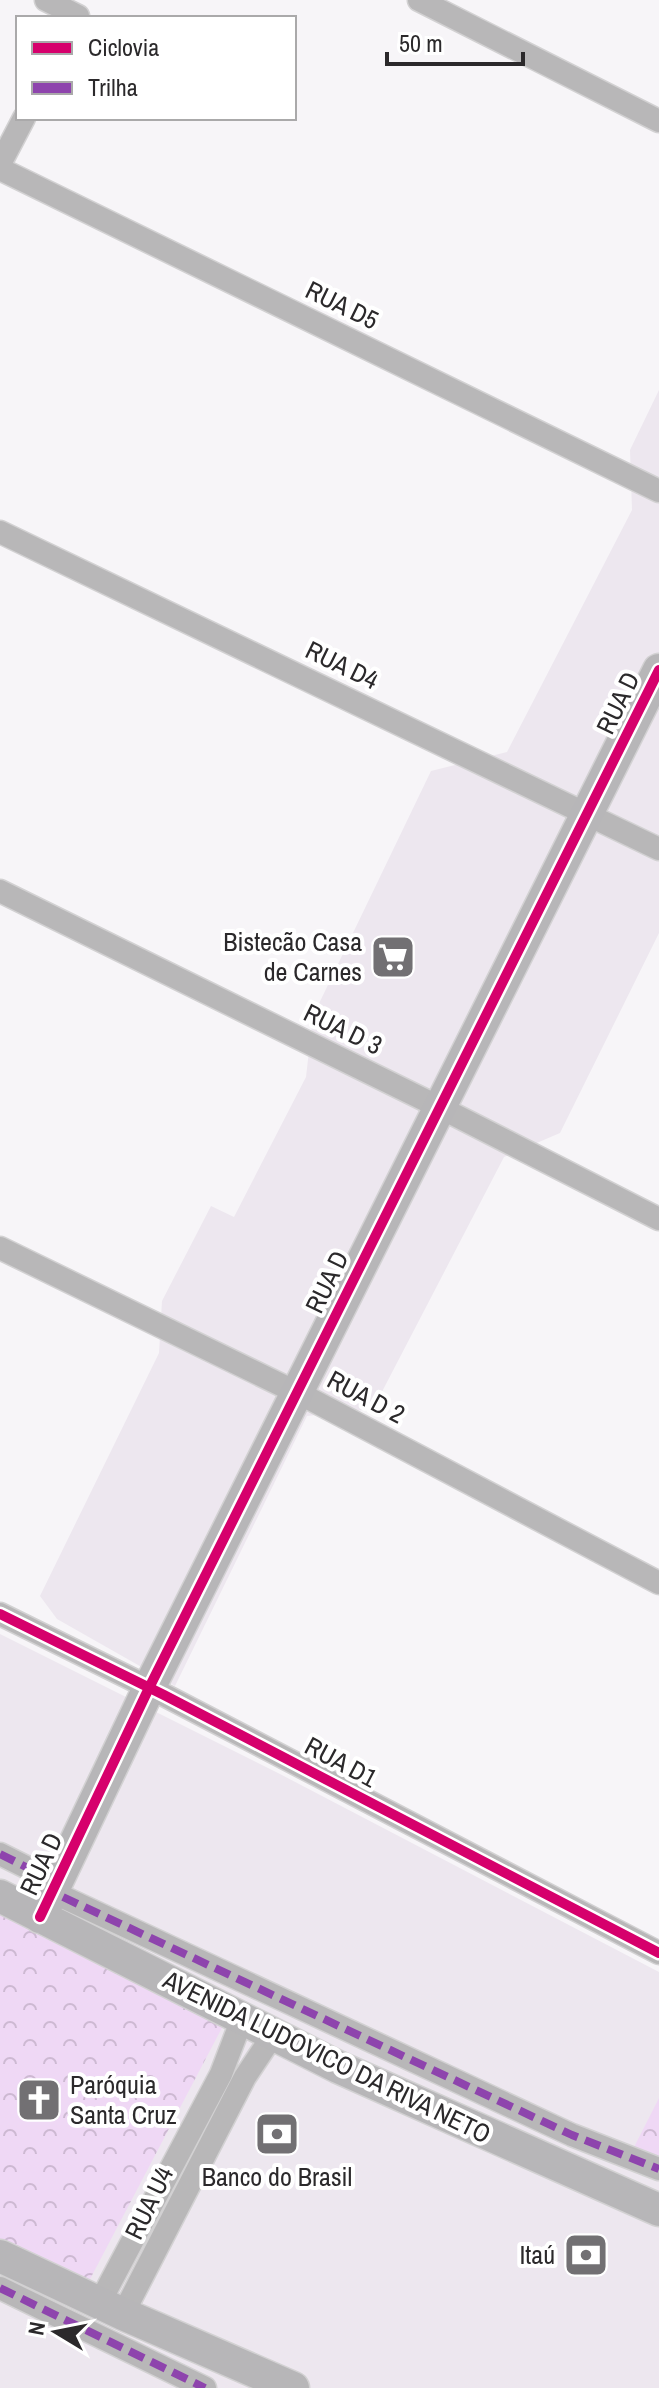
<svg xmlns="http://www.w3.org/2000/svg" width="659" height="2388" font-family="'Archivo Narrow',sans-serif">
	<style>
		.built { fill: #ede7ef }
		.park { fill: url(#park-crowns) }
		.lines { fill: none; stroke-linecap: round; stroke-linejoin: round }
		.street-casing { stroke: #d2d1d2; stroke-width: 25 }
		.secondary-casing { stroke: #d2d1d2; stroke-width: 35 }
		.street { stroke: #b8b7b8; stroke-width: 22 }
		.secondary { stroke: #b7b6b8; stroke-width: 32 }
		.quiet { stroke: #8e44ad; stroke-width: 8; stroke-dasharray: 16 8; stroke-linecap: butt }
		.cycleway-casing { stroke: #fff; stroke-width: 15 }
		.cycleway { stroke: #d6006c; stroke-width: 10 }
		.labels { text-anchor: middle; stroke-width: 8; stroke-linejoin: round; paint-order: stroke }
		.street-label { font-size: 26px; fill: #2b292b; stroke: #fff }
		.poi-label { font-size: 26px; fill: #2b292b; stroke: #fff; text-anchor: end }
	</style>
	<defs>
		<pattern id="park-crowns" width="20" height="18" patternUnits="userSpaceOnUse" patternTransform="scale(2)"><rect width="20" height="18" fill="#efd8f5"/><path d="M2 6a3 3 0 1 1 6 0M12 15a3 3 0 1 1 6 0" fill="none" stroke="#cdb9d2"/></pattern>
	</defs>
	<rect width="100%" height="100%" fill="#f7f5f8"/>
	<path class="built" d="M 659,390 L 659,933 L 560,1133 L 504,1157 L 373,1409 L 307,1416 L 175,1686 L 57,1619 L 40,1596 L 159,1353 L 162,1301 L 211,1206 L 234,1217 L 306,1077 L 313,1016 L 431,771 L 507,752 L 632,510 L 630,450 Z
		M 0,1634 L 278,1773 L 659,1972 L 659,2388 L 0,2388 Z"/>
	<path class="park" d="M 0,1913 L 225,2022 L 88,2283 L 0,2246 Z
		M 659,2098 L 659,2171 L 628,2159 Z"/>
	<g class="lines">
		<g class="street-casing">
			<path id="street" d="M 46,0 L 78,16
				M 419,0 L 659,121
				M 0,164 L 24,118
				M 0,169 L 659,491
				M 0,532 L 659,849
				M 0,891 L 439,1107 L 659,1219
				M 0,1248 L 312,1400 L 659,1583
				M 0,1614 L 164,1695 L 659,1953
				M 0,1854 L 32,1870
				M 63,1897 L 572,2135 L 659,2169
				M 0,2288 L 205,2388
				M 100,2302 L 221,2074 L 242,2019
				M 123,2314 L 245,2077 L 273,2035"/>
		</g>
		<g class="secondary-casing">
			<path id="secondary" d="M 0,1896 L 338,2067 L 659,2210
				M 40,1917 L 149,1688 L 659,670
				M 0,2256 L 123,2314 L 293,2388"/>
		</g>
		<use href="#street" class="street"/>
		<use href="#secondary" class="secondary"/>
		<path class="quiet" d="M 0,1854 L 32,1870
			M 63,1897 L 572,2135 L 659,2169
			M 0,2288 L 205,2388"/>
		<g class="cycleway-casing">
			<path id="cycleway" d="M 0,1614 L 164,1695 L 659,1953
				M 40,1917 L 149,1688 L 659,670"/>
		</g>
		<use href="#cycleway" class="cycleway"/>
	</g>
	<defs>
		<g id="supermarket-square" transform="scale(2.3)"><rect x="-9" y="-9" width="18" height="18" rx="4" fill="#727073" stroke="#fff"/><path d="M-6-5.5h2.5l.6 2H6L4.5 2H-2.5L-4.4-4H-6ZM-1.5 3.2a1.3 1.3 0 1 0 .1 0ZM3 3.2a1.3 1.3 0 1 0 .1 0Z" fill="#fff"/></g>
		<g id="church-square" transform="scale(2.3)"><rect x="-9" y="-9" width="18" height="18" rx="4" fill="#727073" stroke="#fff"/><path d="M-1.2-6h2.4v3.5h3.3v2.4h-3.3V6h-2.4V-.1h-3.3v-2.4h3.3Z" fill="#fff"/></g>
		<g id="bank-square" transform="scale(2.3)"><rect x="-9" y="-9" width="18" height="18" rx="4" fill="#727073" stroke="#fff"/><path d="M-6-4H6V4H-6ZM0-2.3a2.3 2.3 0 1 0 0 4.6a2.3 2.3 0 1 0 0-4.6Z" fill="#fff"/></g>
	</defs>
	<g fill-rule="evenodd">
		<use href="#supermarket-square" x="393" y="957"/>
		<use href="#church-square" x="39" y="2100"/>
		<use href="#bank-square" x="277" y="2134"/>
		<use href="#bank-square" x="586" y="2255"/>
	</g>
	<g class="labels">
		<g class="street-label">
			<text transform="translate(342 305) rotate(26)" y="9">RUA D5</text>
			<text transform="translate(342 665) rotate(26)" y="9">RUA D4</text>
			<text transform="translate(618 703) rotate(-64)" y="9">RUA D</text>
			<text transform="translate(343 1029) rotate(26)" y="9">RUA D 3</text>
			<text transform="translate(327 1282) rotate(-64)" y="9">RUA D</text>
			<text transform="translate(366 1397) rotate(28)" y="9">RUA D 2</text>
			<text transform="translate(341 1762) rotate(28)" y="9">RUA D1</text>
			<text transform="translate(41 1864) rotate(-65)" y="9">RUA D</text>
			<text transform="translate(327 2057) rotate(26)" y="9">AVENIDA LUDOVICO DA RIVA NETO</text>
			<text transform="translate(149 2203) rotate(-64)" y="9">RUA U4</text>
		</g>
		<g class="poi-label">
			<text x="362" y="951">Bistecão Casa<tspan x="362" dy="30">de Carnes</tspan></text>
			<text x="70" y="2094" text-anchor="start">Paróquia<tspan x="70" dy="30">Santa Cruz</tspan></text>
			<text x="277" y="2186" text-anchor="middle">Banco do Brasil</text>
			<text x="555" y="2264">Itaú</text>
		</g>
	</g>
	<rect x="16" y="16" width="280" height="104" fill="#ffffff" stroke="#aaa9aa" stroke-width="2"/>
	<rect x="32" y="42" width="40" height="12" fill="#d6006c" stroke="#aaa9aa" stroke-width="2"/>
	<text x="88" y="56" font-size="24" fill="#2b292b">Ciclovia</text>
	<rect x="32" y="82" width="40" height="12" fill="#8e44ad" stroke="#aaa9aa" stroke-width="2"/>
	<text x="88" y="96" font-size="24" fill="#2b292b">Trilha</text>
	<g transform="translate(56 2332) rotate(280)" stroke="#ffffff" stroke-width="6" paint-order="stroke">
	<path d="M0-6L14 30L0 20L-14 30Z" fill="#2b292b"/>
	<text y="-12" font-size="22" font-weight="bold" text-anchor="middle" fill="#2b292b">N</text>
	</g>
	<path d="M387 52v12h136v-12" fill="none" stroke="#2b292b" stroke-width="4"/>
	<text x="399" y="52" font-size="24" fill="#2b292b" stroke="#ffffff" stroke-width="6" paint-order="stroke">50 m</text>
</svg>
